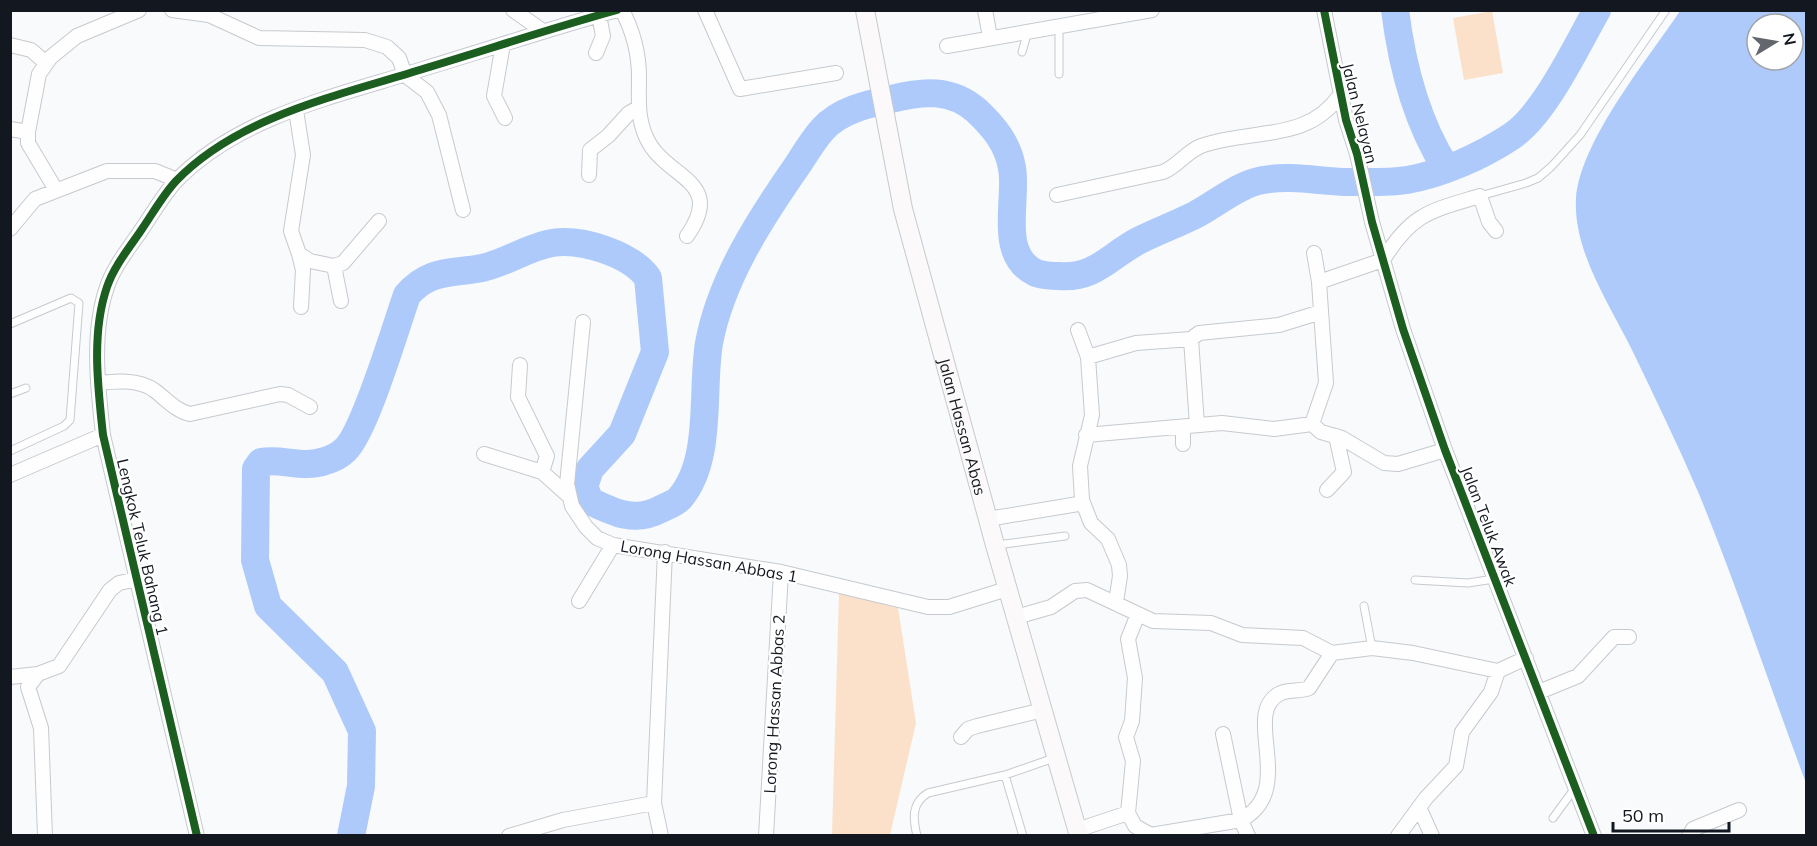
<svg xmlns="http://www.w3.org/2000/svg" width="1817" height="846" font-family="Mulish,sans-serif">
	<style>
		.green { fill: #fbe0ca }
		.water { fill: #aecafb; fill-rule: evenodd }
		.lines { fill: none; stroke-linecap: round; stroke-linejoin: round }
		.river { stroke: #aecafb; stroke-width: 28 }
		.lane-casing { stroke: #c6cace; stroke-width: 9 }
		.street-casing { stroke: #c6cace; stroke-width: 16 }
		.secondary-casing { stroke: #c6cace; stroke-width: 20 }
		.lane { stroke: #fefeff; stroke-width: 7 }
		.street { stroke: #fefeff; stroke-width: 14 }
		.secondary { stroke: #fbf9f9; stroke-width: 18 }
		.cycleway-casing { stroke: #fff; stroke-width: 11 }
		.cycleway { stroke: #1b5e20; stroke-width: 8 }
		.labels { text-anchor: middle; stroke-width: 4.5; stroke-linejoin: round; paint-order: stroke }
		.street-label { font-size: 16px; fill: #131820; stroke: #fff }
	</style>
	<rect width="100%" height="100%" fill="#f8fafc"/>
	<path class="green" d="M 1492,11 L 1503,73 L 1464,80 L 1453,18 Z
		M 839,593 L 898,608 L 916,723 L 890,835 L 832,835 Z"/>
	<path class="water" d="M 1680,11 L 1806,11 L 1806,783 C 1770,687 1738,589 1699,494 C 1678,445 1655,398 1632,350 C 1610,305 1573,251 1576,199 C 1580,141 1648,59 1680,11 ZM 1757,24 L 1793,24 L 1793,60 L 1757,60 Z"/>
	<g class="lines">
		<path class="river" d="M 1395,10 C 1402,66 1416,121 1446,168
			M 351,836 L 361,786 L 362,731 L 335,672 L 268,606 L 255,560 L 256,469 L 261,462 C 282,458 303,469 325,461 C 332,459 340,455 345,450 C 365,432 396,326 407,295 C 429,269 451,274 482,268 C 506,263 528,247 552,243 C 581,238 631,254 648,278 L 655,352 L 622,434 L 590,469 L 584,487 L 590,501 C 615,513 635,523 661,509 C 667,506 676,503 680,498 C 713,460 701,390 709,343 C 721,279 760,219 797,166 C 805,154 813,140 823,129 C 840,110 868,104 891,99 C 923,91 951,88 977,111 C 994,127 1008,144 1012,168 C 1018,199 997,255 1036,273 C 1042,275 1052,276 1059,276 C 1096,279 1110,255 1140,240 C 1158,231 1177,224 1195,215 C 1216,204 1239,184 1263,180 C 1290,175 1318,181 1346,182 C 1365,182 1388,183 1407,180 C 1442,174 1482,156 1512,136 C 1545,114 1577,45 1597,10"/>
		<g class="lane-casing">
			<path id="lane" d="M 1059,26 L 1059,74
				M 1022,52 L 1028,31
				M 1480,196 L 1526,183 L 1538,178 L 1551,167 L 1580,135 L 1666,10
				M 10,324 L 71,298 L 79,303 L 70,420 L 64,426 L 10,451
				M 10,394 L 26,388
				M 997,545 L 1065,536
				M 1415,580 L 1468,583 L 1494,579
				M 1364,606 L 1372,648
				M 1005,775 L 1023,836
				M 1553,818 L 1575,788
				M 917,836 C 913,819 911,803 928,793 L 1005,775 L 1054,758"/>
		</g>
		<g class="street-casing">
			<path id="street" d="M 172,10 L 209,15 L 259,38 L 365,40 L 387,47 L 399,58 L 405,75 L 427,92 L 439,115 L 463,210
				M 513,10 L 543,31
				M 622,10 C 633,31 639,54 639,77 C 639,98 637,117 646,137 C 664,179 727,179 687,236
				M 705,10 L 740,89 L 836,73
				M 985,10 L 990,37
				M 1324,10 L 1346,120 L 1357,154 L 1372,222 L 1403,329 L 1445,450 L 1594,836
				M 503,44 L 494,96 L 505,118
				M 10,45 L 31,50 L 46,63
				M 947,46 L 1152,10
				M 596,53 L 603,36 L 599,15
				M 296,110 L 303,155 L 291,231 L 299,254 L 310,261 L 334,266 L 343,263 L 379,221
				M 10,129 L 28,132
				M 589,175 L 590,150 L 608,136 L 629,113 L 638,108
				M 56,190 L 28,143 L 28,132 L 39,74 L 51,57 L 77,36 L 139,10
				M 1057,195 L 1163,172 C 1178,166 1186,152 1201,146 C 1251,128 1307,143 1340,95
				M 10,229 L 35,199 L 107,171 L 155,171 L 177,180
				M 299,254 L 303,270 L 301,307
				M 334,266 L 341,301
				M 1319,282 L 1383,260 C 1412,213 1430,211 1480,196 L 1489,222 L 1496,231
				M 583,322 L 567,484 L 572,506 L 586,527 L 597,538 L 613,545 L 781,572 L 928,607 L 949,607 L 1007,589
				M 1078,330 L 1088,357 L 1092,415 L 1080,466 L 1082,500 L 1091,523 L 1108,539 L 1119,565 L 1120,576 L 1116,602
				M 1191,339 L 1197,425
				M 1088,357 L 1136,343 L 1191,339 L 1199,333 L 1279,325 L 1321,312
				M 520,365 L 518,397 L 547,456 L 542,472
				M 98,383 C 116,381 138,379 154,390 C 166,399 176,411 190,414 L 280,394 L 288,395 L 310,407
				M 1312,424 L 1326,383 L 1319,282 L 1314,253
				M 1086,435 L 1222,423 L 1274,429 L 1312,424 L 1321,432 L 1342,438 L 1384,463 L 1398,464 L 1445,450
				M 1183,444 L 1183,428
				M 484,454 L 542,472 L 570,497
				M 10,475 L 103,435
				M 1327,490 L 1344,472 L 1336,436
				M 988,519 L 1078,504 L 1082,500
				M 579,601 L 613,545
				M 1016,617 L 1051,607 L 1075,591 L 1087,590 L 1153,621 L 1211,623 L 1242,635 L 1303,638 L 1332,653 L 1372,648 L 1413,653 L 1498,671 L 1526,658
				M 38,674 L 28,687 L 41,728 L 45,836
				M 10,677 L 38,674 L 59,666 L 110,590 L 119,583 L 137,579
				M 1539,692 L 1578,676 L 1614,637 L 1629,637
				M 1223,734 L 1241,820 L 1248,836
				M 961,737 L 968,729 L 977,726 L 1043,710
				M 1419,807 L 1432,836
				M 1128,813 L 1133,761 L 1126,737 L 1132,721 L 1135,678 L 1128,639 L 1138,614
				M 1077,830 L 1128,813 L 1135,826 L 1151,835 L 1241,820 C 1299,789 1239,712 1281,693 C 1290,689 1300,692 1309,688 L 1332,653
				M 197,836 L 103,435 C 98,388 91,333 107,287 C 114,266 130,247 142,229 C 153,213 163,195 176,181 C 240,115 341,95 426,68 C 489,49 552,28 617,10
				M 509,836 L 563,820 L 654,803
				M 661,836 L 654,803 L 665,552
				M 766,836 L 781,572
				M 1398,836 L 1426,798 L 1456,766 L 1462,732 L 1491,692 L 1498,671
				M 1689,836 L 1693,829 L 1739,810"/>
		</g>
		<g class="secondary-casing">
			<g id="secondary">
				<path id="s1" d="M 865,10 L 903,209 L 995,545 L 1079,836"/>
			</g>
		</g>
		<use href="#lane" class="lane"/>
		<use href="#street" class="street"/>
		<use href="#secondary" class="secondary"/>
		<g class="cycleway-casing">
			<path id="cycleway" d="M 1324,10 L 1346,120 L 1357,154 L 1372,222 L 1403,329 L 1445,450 L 1594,836
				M 197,836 L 103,435 C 98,388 91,333 107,287 C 114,266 130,247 142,229 C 153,213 163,195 176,181 C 240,115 341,95 426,68 C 489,49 552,28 617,10"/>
		</g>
		<use href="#cycleway" class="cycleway"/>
	</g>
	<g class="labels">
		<g class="street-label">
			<text transform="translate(1360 113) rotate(76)" y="6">Jalan Nelayan</text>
			<text dy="6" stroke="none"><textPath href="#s1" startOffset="428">Jalan Hassan Abas</textPath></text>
			<text transform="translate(1489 526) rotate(69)" y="6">Jalan Teluk Awak</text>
			<text transform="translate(143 547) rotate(77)" y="6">Lengkok Teluk Bahang 1</text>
			<text transform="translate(709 561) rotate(10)" y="6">Lorong Hassan Abbas 1</text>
			<text transform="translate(774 704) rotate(-87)" y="6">Lorong Hassan Abbas 2</text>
		</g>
	</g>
	<rect width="1817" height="846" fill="none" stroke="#131820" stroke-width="24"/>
	<g transform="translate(1775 42) rotate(79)"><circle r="28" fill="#ffffff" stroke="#a1a3a6" stroke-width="1.5"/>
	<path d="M0-4.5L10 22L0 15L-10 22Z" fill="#63676d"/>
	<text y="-9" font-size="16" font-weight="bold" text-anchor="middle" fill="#131820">N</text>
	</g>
	<path d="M1613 822v9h116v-9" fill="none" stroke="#131820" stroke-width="3"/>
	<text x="1622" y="822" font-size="18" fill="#131820" stroke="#ffffff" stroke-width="4.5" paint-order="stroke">50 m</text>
</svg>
